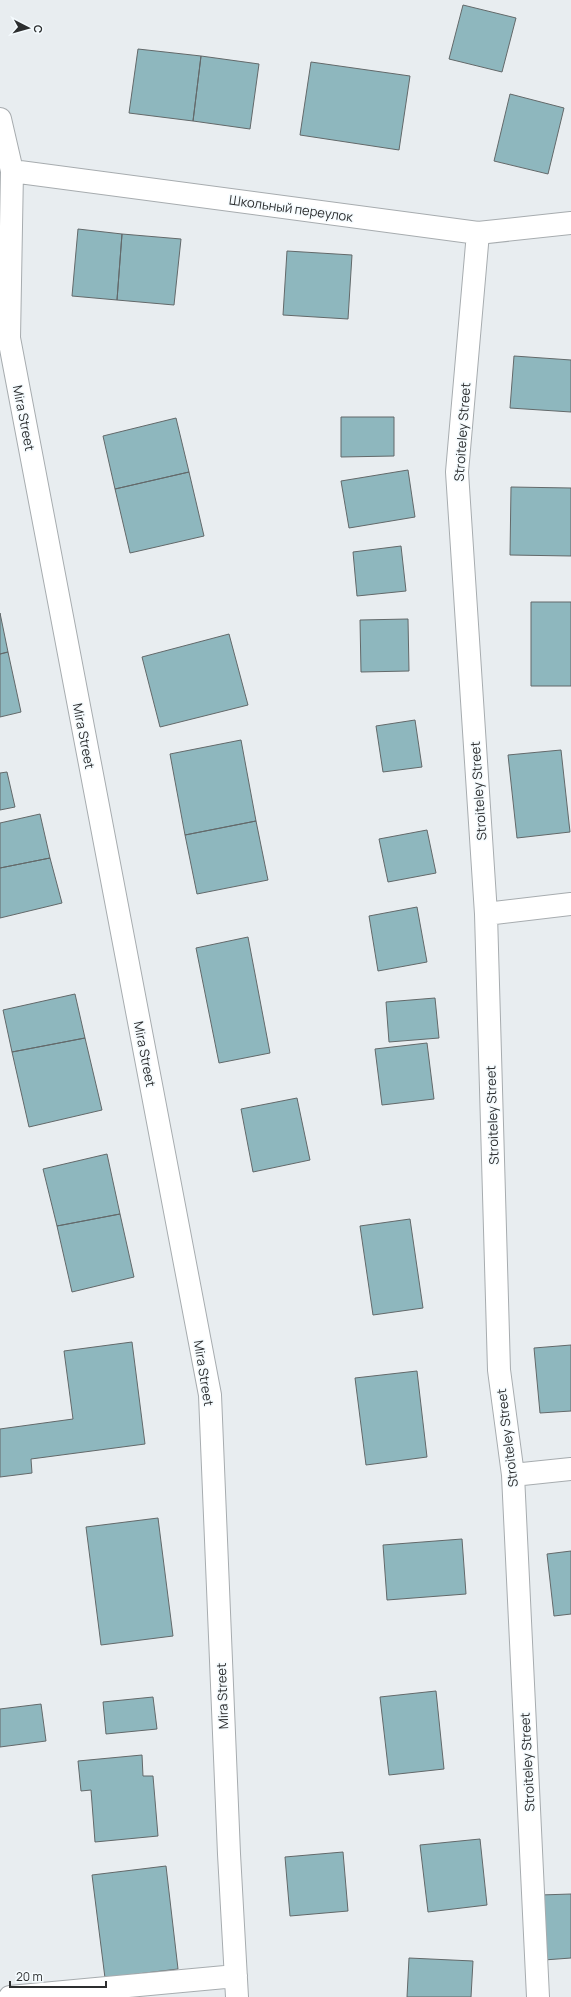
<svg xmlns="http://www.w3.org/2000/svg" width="571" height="1997" font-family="Manrope,sans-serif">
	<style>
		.building { fill: #8eb7be; stroke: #63696a }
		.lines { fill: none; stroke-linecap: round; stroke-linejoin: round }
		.minor-casing { stroke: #a7acaf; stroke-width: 24 }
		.minor { stroke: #fff; stroke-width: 22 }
		.labels { text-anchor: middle; stroke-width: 3; stroke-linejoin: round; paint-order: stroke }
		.street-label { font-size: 13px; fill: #2c2e2f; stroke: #f5fbfe }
	</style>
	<rect width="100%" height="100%" fill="#e8edf0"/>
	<path class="building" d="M 463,5 L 516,18 L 502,72 L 449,59 Z
		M 138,49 L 201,56 L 193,121 L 129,113 Z
		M 201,56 L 259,64 L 250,129 L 193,121 Z
		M 311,62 L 410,76 L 399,150 L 300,135 Z
		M 510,94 L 564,108 L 548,174 L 494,161 Z
		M 78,229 L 122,234 L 117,300 L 72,296 Z
		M 122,234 L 181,239 L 174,305 L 117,300 Z
		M 287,251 L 352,255 L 348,319 L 283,315 Z
		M 514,356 L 571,360 L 571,412 L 510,408 Z
		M 341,417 L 394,417 L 394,456 L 341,457 Z
		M 176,418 L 189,472 L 115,489 L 103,436 Z
		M 408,470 L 415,517 L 349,528 L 341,481 Z
		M 189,472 L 204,536 L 130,553 L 115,489 Z
		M 511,487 L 571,488 L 571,556 L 510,555 Z
		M 401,546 L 406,591 L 357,596 L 353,552 Z
		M 531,602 L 571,602 L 571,686 L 531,686 Z
		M 0,613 L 8,652 L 0,654 Z
		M 408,619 L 409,671 L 361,672 L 360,620 Z
		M 229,634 L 248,705 L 160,727 L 142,657 Z
		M 8,652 L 21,712 L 0,717 L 0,654 Z
		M 415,720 L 422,767 L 383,772 L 376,726 Z
		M 241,740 L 256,821 L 185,835 L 170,754 Z
		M 561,750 L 570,832 L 517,838 L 508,755 Z
		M 7,772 L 15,807 L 0,810 L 0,773 Z
		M 40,814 L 50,858 L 0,868 L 0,823 Z
		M 256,821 L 268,880 L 197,894 L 185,835 Z
		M 427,830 L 436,873 L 388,882 L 379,839 Z
		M 50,858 L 62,903 L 0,918 L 0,868 Z
		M 417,907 L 427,962 L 378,971 L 369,916 Z
		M 248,937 L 270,1053 L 219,1063 L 196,948 Z
		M 75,994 L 85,1038 L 12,1052 L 3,1010 Z
		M 435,998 L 439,1038 L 389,1042 L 386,1002 Z
		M 85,1038 L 102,1110 L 29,1127 L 12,1052 Z
		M 427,1043 L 434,1099 L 382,1105 L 375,1049 Z
		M 297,1098 L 310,1160 L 253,1172 L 241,1109 Z
		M 107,1154 L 120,1214 L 57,1226 L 43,1169 Z
		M 120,1214 L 134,1277 L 72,1292 L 57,1226 Z
		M 410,1219 L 423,1308 L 373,1315 L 360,1226 Z
		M 132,1342 L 145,1444 L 31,1459 L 32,1473 L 0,1477 L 0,1429 L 73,1419 L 64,1351 Z
		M 571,1345 L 571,1411 L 540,1413 L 534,1348 Z
		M 417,1371 L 427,1457 L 366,1465 L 355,1378 Z
		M 158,1518 L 173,1636 L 101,1645 L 86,1527 Z
		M 462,1539 L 466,1594 L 387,1600 L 383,1545 Z
		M 571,1551 L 571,1614 L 554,1616 L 547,1554 Z
		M 436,1691 L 444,1769 L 389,1775 L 380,1697 Z
		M 153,1697 L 157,1729 L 106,1734 L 103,1702 Z
		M 41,1704 L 46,1741 L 0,1747 L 0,1709 Z
		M 142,1755 L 143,1776 L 153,1776 L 158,1836 L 95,1842 L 91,1790 L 81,1791 L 78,1761 Z
		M 480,1839 L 487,1905 L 428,1912 L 420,1845 Z
		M 343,1852 L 348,1911 L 290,1916 L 285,1857 Z
		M 166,1866 L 178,1969 L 105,1978 L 92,1875 Z
		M 571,1894 L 571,1958 L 544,1960 L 540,1895 Z
		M 409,1958 L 473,1961 L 471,1997 L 407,1997 Z"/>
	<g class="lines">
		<g class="minor-casing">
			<path id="minor" d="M 0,119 L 12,171 L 9,338 L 210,1395 L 229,1854 L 237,1997
				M 12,171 L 478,233 L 571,223
				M 478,233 L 457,472 L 486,914 L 499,1370 L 513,1475 L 538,1997
				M 486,914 L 571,904
				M 513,1475 L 571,1469
				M 10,1997 L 236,1976"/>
		</g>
		<use href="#minor" class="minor"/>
	</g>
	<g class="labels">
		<g class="street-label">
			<text transform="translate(291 208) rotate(8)" y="5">Школьный переулок</text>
			<text transform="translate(24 418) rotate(79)" y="5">Mira Street</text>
			<text transform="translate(462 432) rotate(-86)" y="5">Stroiteley Street</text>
			<text transform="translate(84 736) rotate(79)" y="5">Mira Street</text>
			<text transform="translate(478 791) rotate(-94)" y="5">Stroiteley Street</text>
			<text transform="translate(145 1054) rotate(79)" y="5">Mira Street</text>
			<text transform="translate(492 1115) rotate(-92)" y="5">Stroiteley Street</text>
			<text transform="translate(204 1373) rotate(81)" y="5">Mira Street</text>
			<text transform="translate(507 1438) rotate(-97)" y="5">Stroiteley Street</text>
			<text transform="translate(222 1696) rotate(-92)" y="5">Mira Street</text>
			<text transform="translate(527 1762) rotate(-93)" y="5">Stroiteley Street</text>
		</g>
	</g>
	<g transform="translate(28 28) rotate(96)" stroke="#f5fbfe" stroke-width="3" paint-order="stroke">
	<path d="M0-3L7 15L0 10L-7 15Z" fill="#2c2e2f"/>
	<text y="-6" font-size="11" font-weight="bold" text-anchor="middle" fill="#2c2e2f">С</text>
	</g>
	<path d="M10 1981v6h96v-6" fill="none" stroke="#2c2e2f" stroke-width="2"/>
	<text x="16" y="1981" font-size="12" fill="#2c2e2f" stroke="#f5fbfe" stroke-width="3" paint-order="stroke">20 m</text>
</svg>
